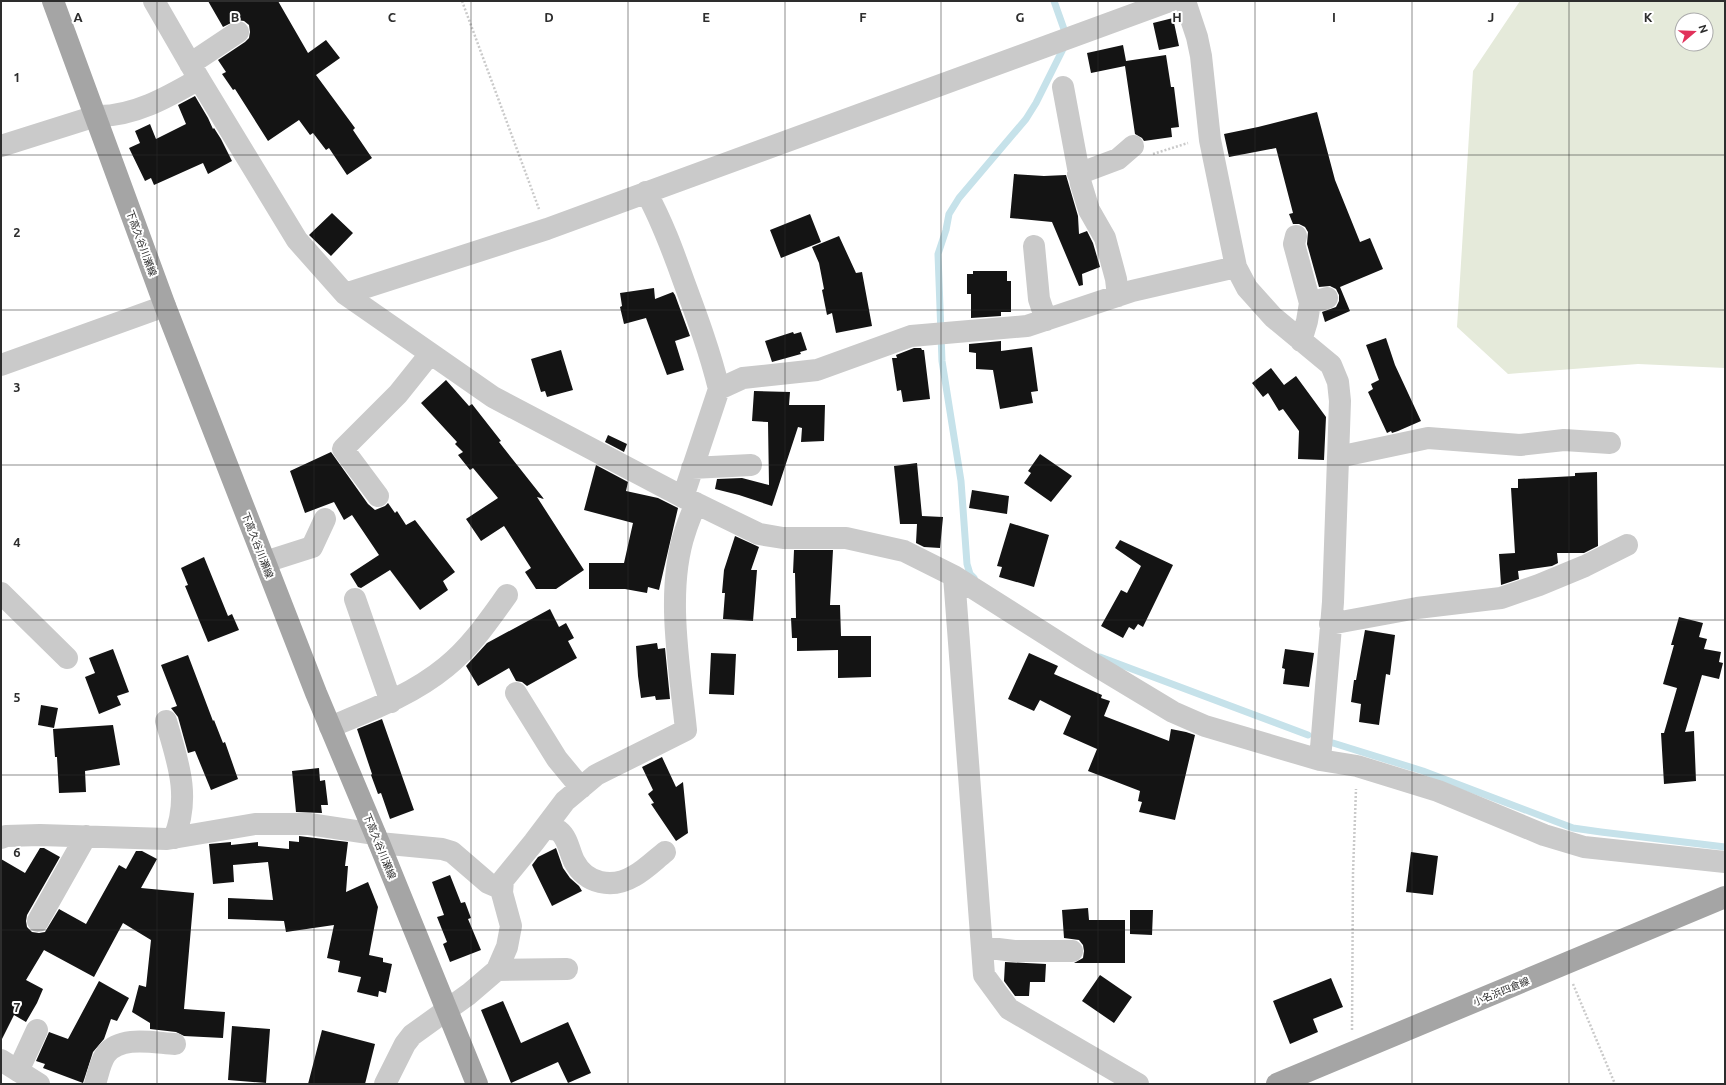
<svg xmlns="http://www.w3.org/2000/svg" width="1726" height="1085" font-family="Ubuntu,'Noto Sans JP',sans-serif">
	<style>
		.green { fill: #e5eada; fill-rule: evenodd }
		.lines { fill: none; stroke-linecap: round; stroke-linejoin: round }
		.stream { stroke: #c6e2ea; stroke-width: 7 }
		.building { fill: #141414 }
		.path { stroke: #cacaca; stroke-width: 2.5; stroke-dasharray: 2 2; stroke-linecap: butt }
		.minor { stroke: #cacaca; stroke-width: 22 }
		.major { stroke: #a5a5a5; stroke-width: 22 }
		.grid { fill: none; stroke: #2d2d2d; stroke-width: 1; stroke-opacity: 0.55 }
		.labels { text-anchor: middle; stroke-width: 4; stroke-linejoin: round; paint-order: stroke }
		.street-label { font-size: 10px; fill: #2d2d2d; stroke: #fff }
		.grid-label { font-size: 13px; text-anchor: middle; font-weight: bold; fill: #2d2d2d; stroke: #fff; stroke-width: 4; stroke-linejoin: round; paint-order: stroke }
	</style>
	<rect width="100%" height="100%" fill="#fff"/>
	<path class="green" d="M 1520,1 L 1725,1 L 1725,368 L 1638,364 L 1508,374 L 1457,327 L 1473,71 ZM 1682,20 L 1706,20 L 1706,44 L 1682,44 Z"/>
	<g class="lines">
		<path class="stream" d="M 974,578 L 970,574 L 967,564 L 961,481 L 942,361 L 938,254 L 946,230 L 949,214 L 959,198 L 1026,119 L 1036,103 L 1065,45 L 1065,32 L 1054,1
			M 1100,657 L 1308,735
			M 1333,743 L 1423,771 L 1573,828 L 1601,832 L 1725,847"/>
	</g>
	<path class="building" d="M 208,1 L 278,1 L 308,53 L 326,40 L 340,58 L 316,75 L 355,128 L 353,130 L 372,158 L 347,175 L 329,148 L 326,150 L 313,133 L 310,135 L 299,120 L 268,141 L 235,89 L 233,90 L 222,74 L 226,72 L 218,60 L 245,42 L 249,38 L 250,32 L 249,25 L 244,21 L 237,20 L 223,27 Z
		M 1173,18 L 1179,46 L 1159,50 L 1153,23 Z
		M 1123,45 L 1126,61 L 1166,55 L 1171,87 L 1174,87 L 1179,127 L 1171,128 L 1172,137 L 1144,141 L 1142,138 L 1135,134 L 1125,66 L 1091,73 L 1087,53 Z
		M 195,96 L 208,118 L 213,129 L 214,128 L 221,139 L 232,161 L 208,174 L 203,163 L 154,185 L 151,178 L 145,181 L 129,148 L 140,143 L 135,131 L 150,124 L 156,139 L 186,124 L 178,105 Z
		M 1317,112 L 1335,180 L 1360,242 L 1370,238 L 1383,269 L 1340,287 L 1350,311 L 1325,322 L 1322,312 L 1336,307 L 1339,301 L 1339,295 L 1336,289 L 1330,286 L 1319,287 L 1307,244 L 1308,232 L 1305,227 L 1299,224 L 1293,224 L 1289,214 L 1293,213 L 1276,148 L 1229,157 L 1224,134 L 1258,127 Z
		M 1014,174 L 1044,176 L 1066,175 L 1078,216 L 1079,234 L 1087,231 L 1093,243 L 1100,267 L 1082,274 L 1083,285 L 1079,286 L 1052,222 L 1010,218 Z
		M 332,213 L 353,233 L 331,256 L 309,235 Z
		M 810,214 L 821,242 L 781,258 L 770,230 Z
		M 839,236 L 856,273 L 862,272 L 872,326 L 836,333 L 832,313 L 827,315 L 822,290 L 824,289 L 819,263 L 812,247 Z
		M 973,271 L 1007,271 L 1007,281 L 1011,281 L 1011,312 L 1001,312 L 1001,316 L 971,318 L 971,294 L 967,294 L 967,274 L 973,274 Z
		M 654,288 L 655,299 L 673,292 L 675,295 L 690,336 L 675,341 L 684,370 L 667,375 L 646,318 L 624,324 L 620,307 L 622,306 L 620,293 Z
		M 793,332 L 794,334 L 801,332 L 807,350 L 800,352 L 801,354 L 772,362 L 765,341 Z
		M 1386,338 L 1395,365 L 1421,421 L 1398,431 L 1392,433 L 1391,431 L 1387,433 L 1368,392 L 1373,389 L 1371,384 L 1379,380 L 1366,345 Z
		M 1001,341 L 1001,351 L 1032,347 L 1038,391 L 1031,392 L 1033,403 L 1000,409 L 993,370 L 976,369 L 976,353 L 969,352 L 969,344 Z
		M 914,348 L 921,348 L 922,350 L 924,350 L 930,399 L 903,402 L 901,390 L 897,391 L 892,358 L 897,358 L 896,355 Z
		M 561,350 L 573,390 L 547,397 L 545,391 L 541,392 L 531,359 Z
		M 1271,368 L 1284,385 L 1296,376 L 1326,417 L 1324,460 L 1298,459 L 1299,431 L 1283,409 L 1279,411 L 1268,393 L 1263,397 L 1252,383 Z
		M 446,380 L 469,406 L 472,404 L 501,441 L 499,442 L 544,499 L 537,497 L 584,570 L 556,589 L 536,589 L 525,572 L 531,568 L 504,526 L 481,541 L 466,519 L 498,498 L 473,468 L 470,470 L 458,455 L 463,452 L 455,444 L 457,442 L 421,403 Z
		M 754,391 L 790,392 L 789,405 L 825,405 L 824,441 L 801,442 L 802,428 L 798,427 L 772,506 L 739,495 L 715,489 L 717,479 L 742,478 L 769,485 L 768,422 L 752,421 Z
		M 608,435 L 627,444 L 624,452 L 605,442 Z
		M 331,452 L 368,504 L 375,510 L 385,506 L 388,503 L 395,513 L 397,511 L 406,525 L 415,520 L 455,572 L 443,581 L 448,590 L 420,610 L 390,570 L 361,588 L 358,587 L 350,574 L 379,555 L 352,515 L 344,520 L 334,502 L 305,513 L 290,471 Z
		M 1040,454 L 1072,476 L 1051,502 L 1024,483 L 1031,473 L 1028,471 Z
		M 917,463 L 922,516 L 943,517 L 940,548 L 924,547 L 916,543 L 917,524 L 900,524 L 894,466 Z
		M 596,465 L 628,482 L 626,491 L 658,498 L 678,508 L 659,590 L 648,587 L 647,593 L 625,589 L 589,589 L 589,563 L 624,563 L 633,523 L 584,510 Z
		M 1597,472 L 1598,546 L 1584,553 L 1557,553 L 1558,563 L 1552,566 L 1518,571 L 1519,579 L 1501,585 L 1499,554 L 1515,553 L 1511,488 L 1518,488 L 1518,479 L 1575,476 L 1575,473 Z
		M 972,490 L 1009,496 L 1007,514 L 969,508 Z
		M 1010,523 L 1049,535 L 1034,587 L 999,577 L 1002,567 L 997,566 Z
		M 735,536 L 759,547 L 751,570 L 757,570 L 753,621 L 723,619 L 725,593 L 722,593 L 724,570 Z
		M 1120,540 L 1173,565 L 1143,627 L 1138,624 L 1134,630 L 1129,627 L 1123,638 L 1101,626 L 1121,590 L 1127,593 L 1141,566 L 1115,548 Z
		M 794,550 L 833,550 L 830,605 L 840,605 L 841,636 L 871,636 L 871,677 L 838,678 L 838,650 L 797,651 L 797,638 L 792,638 L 791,618 L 796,618 L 795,573 L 793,573 Z
		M 204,557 L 228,616 L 232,614 L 239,630 L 208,642 L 185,586 L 188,585 L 181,568 Z
		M 550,609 L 559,627 L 566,623 L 574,638 L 568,641 L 577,658 L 527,686 L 522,682 L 516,681 L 509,668 L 478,686 L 466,666 L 487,643 Z
		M 1679,617 L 1703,623 L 1699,637 L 1707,639 L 1704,649 L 1721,652 L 1719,662 L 1723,663 L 1719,679 L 1702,675 L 1685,732 L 1694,731 L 1696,781 L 1664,784 L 1661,733 L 1664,733 L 1677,688 L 1663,684 L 1674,645 L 1671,645 Z
		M 1365,630 L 1395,635 L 1390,675 L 1386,674 L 1379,725 L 1359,722 L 1361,704 L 1351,702 L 1354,680 L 1356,680 Z
		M 657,643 L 658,649 L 665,648 L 670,699 L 656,700 L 655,696 L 641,698 L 638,676 L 636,646 Z
		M 113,649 L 129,692 L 117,696 L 121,705 L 99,714 L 85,677 L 95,673 L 89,658 Z
		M 1285,649 L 1314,653 L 1309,687 L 1283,684 L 1285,669 L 1282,668 Z
		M 711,653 L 736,654 L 734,695 L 709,694 Z
		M 1029,653 L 1058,666 L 1054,674 L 1102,695 L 1101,698 L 1110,701 L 1104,716 L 1169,741 L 1171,729 L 1186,732 L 1195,735 L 1175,820 L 1139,812 L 1142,802 L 1138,801 L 1140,791 L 1088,771 L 1097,749 L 1063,734 L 1071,716 L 1040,700 L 1034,711 L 1008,699 Z
		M 188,655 L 213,721 L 214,720 L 223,743 L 225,742 L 238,779 L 211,790 L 195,751 L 188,753 L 178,717 L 171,708 L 177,706 L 161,665 Z
		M 41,705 L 58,708 L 54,728 L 38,725 Z
		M 382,719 L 414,810 L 390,819 L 381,793 L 378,794 L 371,775 L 372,774 L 357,729 Z
		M 113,725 L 120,765 L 85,771 L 86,792 L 59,793 L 57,757 L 55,757 L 53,729 Z
		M 662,757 L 676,787 L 683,782 L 688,833 L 676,841 L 651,804 L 654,803 L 648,794 L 653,790 L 642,767 Z
		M 319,768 L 320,781 L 325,780 L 328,805 L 321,805 L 322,813 L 296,812 L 292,771 Z
		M 299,836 L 348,842 L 345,866 L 348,866 L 346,892 L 368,882 L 378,907 L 369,955 L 383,958 L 383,962 L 392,964 L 386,993 L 379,991 L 378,997 L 357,992 L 361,977 L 338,972 L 340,961 L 327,958 L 334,925 L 286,932 L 284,921 L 228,919 L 228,898 L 273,900 L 268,862 L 233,865 L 234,882 L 213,884 L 209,844 L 231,842 L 231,845 L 258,842 L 258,846 L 289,849 L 289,841 L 299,842 Z
		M 40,848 L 44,848 L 60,857 L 27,915 L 26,921 L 27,927 L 32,932 L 39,933 L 45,932 L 59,909 L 86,924 L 119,865 L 126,869 L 136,851 L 142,851 L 157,859 L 141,888 L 194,893 L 184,1009 L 225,1012 L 223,1038 L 184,1036 L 176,1032 L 150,1029 L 150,1023 L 132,1012 L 139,985 L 146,987 L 151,940 L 123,923 L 94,977 L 44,950 L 26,980 L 43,989 L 37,1003 L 26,1022 L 14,1015 L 1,1041 L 1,859 L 25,873 Z
		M 556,848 L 563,868 L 570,878 L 579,886 L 582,891 L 552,906 L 532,865 L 538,857 Z
		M 1411,852 L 1438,856 L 1433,895 L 1406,892 Z
		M 450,875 L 461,903 L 465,902 L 471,918 L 468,919 L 481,950 L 450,962 L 443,944 L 447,942 L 437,917 L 444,915 L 432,882 Z
		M 1088,908 L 1089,920 L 1125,920 L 1125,963 L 1074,963 L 1083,958 L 1084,951 L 1083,945 L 1079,940 L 1064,938 L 1062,910 Z
		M 1130,910 L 1153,910 L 1152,935 L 1130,934 Z
		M 1005,962 L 1046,964 L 1045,982 L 1030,982 L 1029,996 L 1015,996 L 1004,981 Z
		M 1100,975 L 1132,997 L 1114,1023 L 1082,1001 Z
		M 1331,978 L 1343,1007 L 1313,1019 L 1318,1032 L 1290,1044 L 1273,1001 Z
		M 99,981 L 129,998 L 117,1021 L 111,1019 L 104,1039 L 93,1052 L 83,1083 L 43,1068 L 45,1064 L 36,1061 L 49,1032 L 68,1039 Z
		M 503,1001 L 521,1043 L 568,1022 L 591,1073 L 568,1083 L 558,1062 L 511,1083 L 481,1010 Z
		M 232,1026 L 270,1029 L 266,1083 L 228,1080 Z
		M 322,1030 L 375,1044 L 365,1084 L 308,1084 Z"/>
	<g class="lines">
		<path class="path" d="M 462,1 L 539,209
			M 1153,154 L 1188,143
			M 1573,984 L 1615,1084
			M 1352,1030 L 1353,873 L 1356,789"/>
		<path class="minor" d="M 154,1 L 199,79 L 297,240 L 345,294 L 493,397 L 683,497 L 759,534 L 783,538 L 846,538 L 904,551 L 954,576 L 1080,656 L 1173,712 L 1205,726 L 1320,760 L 1357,766 L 1438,791 L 1544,835 L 1584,847 L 1725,862
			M 1185,1 L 1197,37 L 1201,56 L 1210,140 L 1236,267 L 1247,288 L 1273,317 L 1331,365 L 1338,382 L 1340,401 L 1333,602 L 1320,760
			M 190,64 L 238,32
			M 1063,87 L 1081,184 L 1089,210 L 1105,238 L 1116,279 L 1118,296
			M 1,146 L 96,116 C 133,117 168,97 199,79
			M 1078,174 L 1118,159 L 1133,146
			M 646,192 C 662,221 673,251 684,282 C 697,317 710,352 719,389
			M 1296,236 L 1294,244 L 1310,303 L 1307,321 L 1301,341
			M 1034,246 L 1039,299 L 1046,320
			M 345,294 L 547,229 L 1170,1
			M 1310,303 L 1327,298
			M 1,365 L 165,306
			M 1338,457 L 1428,438 L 1520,445 L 1564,440 L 1610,443
			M 692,468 L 751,465
			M 378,496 L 343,449 L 398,394 L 430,354
			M 683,497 L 719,389 L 743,378 L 817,370 L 911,336 L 1027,326 L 1132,291 L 1236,267
			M 265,562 L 312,547 L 325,519
			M 954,576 L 984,975 L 1009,1009 L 1138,1084
			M 1,593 L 67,658
			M 355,599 L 391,702
			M 1330,624 L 1417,608 L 1501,598 L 1539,585 L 1585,566 L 1627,545
			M 516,693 L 557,759 L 581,788
			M 166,721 C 178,762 191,797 174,838
			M 330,727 C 371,710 412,695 446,667 C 471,647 489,620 507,595
			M 544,829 C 550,829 554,828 559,831 C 568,838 569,851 574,861 C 586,884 612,889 634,876 C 645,870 655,860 665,852
			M 1,838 L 6,836 L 40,835 L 167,839 L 255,824 L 309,824 L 375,834
			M 379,843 L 442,849 L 452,852 L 488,883 L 502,889
			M 38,921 L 86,836
			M 982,947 L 1014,951 L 1072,951
			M 497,970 L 567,969
			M 1,1060 L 39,1084
			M 18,1071 L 37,1030
			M 95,1084 C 98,1075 100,1062 106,1054 C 121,1035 154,1043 175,1044
			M 385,1084 L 405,1044 L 412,1035 L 469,994 L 497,970 L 507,947 L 511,926 L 502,893 L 503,880 L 534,842 L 565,801 L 596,775 L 686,730 C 680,669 665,591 685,532 C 688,522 692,513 696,503"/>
		<path class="major" d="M 53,1 L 165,306 L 265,562 L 316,693 L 379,843 L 477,1084
			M 1277,1084 L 1725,897"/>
	</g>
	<path class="grid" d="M 157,1 L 157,1084M 314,1 L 314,1084M 471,1 L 471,1084M 628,1 L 628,1084M 785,1 L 785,1084M 941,1 L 941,1084M 1098,1 L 1098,1084M 1255,1 L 1255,1084M 1412,1 L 1412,1084M 1569,1 L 1569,1084M 1,155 L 1725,155M 1,310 L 1725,310M 1,465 L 1725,465M 1,620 L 1725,620M 1,775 L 1725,775M 1,930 L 1725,930"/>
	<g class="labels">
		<g class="street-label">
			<text transform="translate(142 243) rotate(70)" y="4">下高久谷川瀬線</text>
			<text transform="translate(258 545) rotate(69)" y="4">下高久谷川瀬線</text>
			<text transform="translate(380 846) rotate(68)" y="4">下高久谷川瀬線</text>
			<text transform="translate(1501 991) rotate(-22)" y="4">小名浜四倉線</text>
		</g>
	</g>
	<g class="grid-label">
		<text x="78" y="22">A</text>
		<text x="235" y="22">B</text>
		<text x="392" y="22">C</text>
		<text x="549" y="22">D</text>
		<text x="706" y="22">E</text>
		<text x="863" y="22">F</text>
		<text x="1020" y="22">G</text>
		<text x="1177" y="22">H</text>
		<text x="1334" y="22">I</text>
		<text x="1491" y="22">J</text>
		<text x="1648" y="22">K</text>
		<text x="17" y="82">1</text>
		<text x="17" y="237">2</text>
		<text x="17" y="392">3</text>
		<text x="17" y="547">4</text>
		<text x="17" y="702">5</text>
		<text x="17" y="857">6</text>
		<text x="17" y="1012">7</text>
	</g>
	<rect width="1726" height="1085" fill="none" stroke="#2d2d2d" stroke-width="4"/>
	<g transform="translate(1694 32) rotate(71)"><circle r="19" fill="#ffffff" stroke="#ababab"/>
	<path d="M0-3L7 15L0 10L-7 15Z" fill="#e1315a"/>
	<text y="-6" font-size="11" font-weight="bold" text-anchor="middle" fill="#2d2d2d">N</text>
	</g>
</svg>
